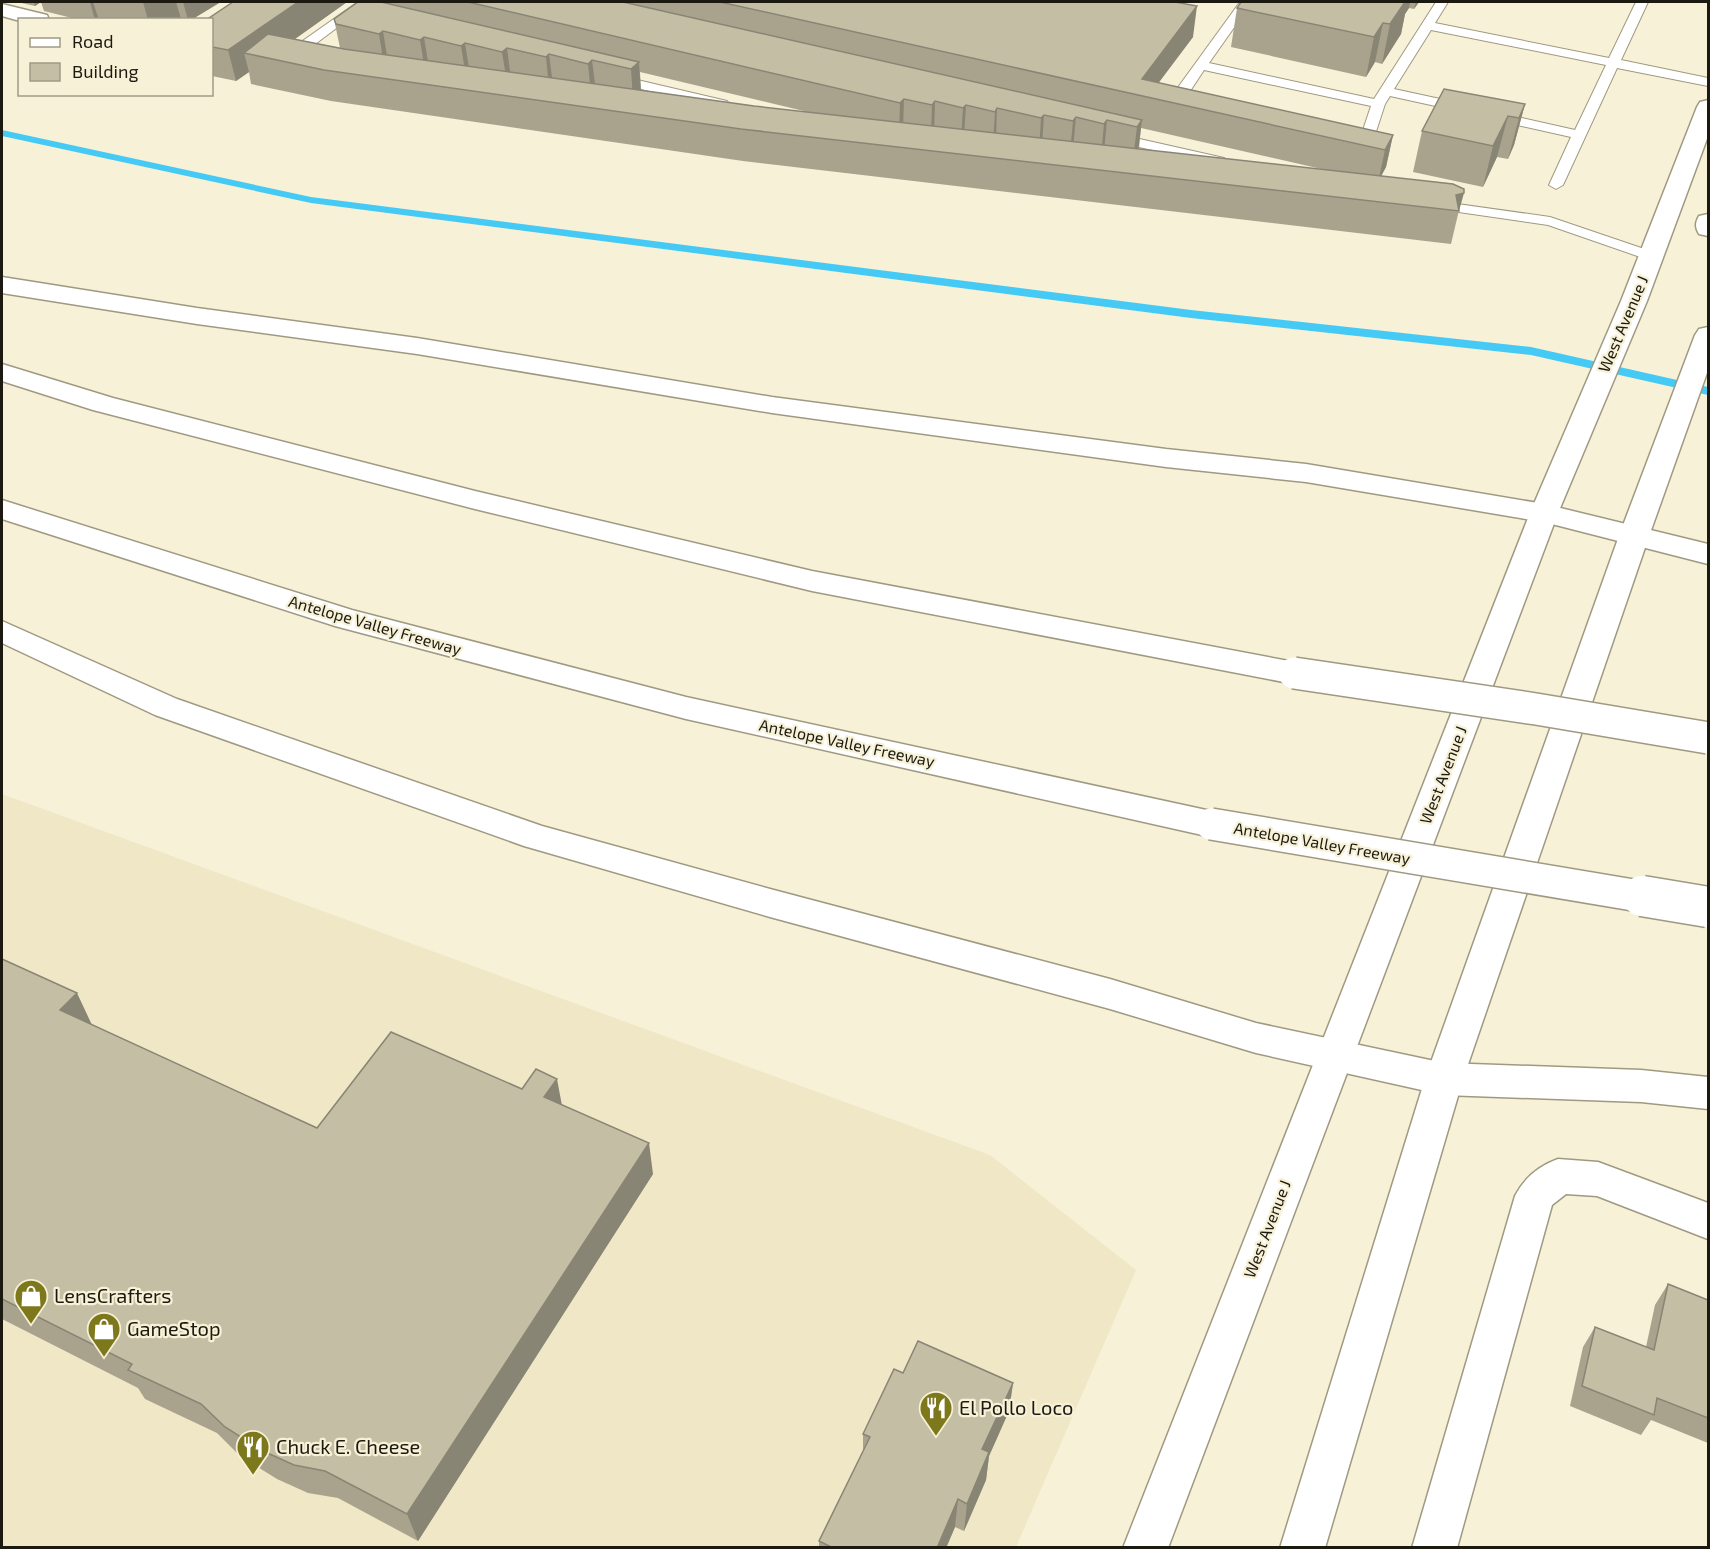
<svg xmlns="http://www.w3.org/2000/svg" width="1710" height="1549" font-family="'Exo 2',sans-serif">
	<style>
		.built { fill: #f0e7c6 }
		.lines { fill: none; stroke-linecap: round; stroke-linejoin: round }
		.stream { fill: #44caf4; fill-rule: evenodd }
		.service-casing { stroke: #a09982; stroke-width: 2 }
		.minor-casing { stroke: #a09982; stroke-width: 3 }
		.primary-casing { stroke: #a09982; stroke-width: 3 }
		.motorway-casing { stroke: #a09982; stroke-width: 3 }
		.service { fill: #fff; fill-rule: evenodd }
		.minor { fill: #fff; fill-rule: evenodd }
		.primary { fill: #fff; fill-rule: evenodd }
		.motorway { fill: #fff; fill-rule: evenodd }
		.motorway-bridge-far1-casing { stroke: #a09982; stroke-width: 34; stroke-linecap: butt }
		.motorway-bridge-casing { stroke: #a09982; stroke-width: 43; stroke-linecap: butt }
		.motorway-bridge-far1 { stroke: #fff; stroke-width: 31 }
		.motorway-bridge { stroke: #fff; stroke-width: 40 }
		.wall { fill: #a9a38e; fill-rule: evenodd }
		.shaded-wall { fill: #898574 }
		.building { fill: #c4bea5; stroke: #898574; stroke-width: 1.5 }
		.labels { text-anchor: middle; stroke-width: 4.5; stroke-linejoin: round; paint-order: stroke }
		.street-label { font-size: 16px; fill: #1b1910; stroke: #f7f1d7 }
		.near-poi-label { font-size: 20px; fill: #1b1910; stroke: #f7f1d7; text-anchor: start }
	</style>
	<rect width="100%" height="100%" fill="#f7f1d7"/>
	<path class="built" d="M 2,794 L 990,1155 L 1136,1270 L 1016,1547 L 2,1547 Z"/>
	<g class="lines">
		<path class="stream" d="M 2,130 L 311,197 L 1191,310 L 1531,347 L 1708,387 L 1708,395 L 1531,355 L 1191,318 L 311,203 L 2,136 Z"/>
		<g class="service-casing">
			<path id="service" d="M 358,2 L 371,2 L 294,60 L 284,60 L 283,57 L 284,54 Z
				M 1240,2 L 1252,2 L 1209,63 L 1374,99 L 1436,2 L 1448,2 L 1435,23 L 1609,58 L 1636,2 L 1648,2 L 1621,60 L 1708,78 L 1708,86 L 1617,68 L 1563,185 L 1556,189 L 1549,185 L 1571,137 L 1490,119 L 1488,116 L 1495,112 L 1575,130 L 1606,65 L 1431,30 L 1394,89 L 1468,105 L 1470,108 L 1463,112 L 1390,96 L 1385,104 L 1370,150 L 1363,154 L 1352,149 L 1358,145 L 1371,106 L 1204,70 L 1177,111 L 1165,111 L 1163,108 Z
				M 616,75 L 727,101 L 729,104 L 722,108 L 611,82 L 609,79 L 611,76 Z
				M 1113,133 L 1224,158 L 1226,161 L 1219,165 L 1108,140 L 1106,137 L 1108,134 Z
				M 1436,201 L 1550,217 L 1656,253 L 1658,256 L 1656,259 L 1646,259 L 1548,225 L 1431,208 L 1429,205 L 1431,202 Z"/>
		</g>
		<g class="minor-casing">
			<path id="minor" d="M 2,4 L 47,15 L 49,20 L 20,21 L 2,16 Z
				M 1558,1159 L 1598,1162 L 1708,1203 L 1708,1239 L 1597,1196 L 1566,1194 L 1552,1205 L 1457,1548 L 1412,1548 L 1515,1196 C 1524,1178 1539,1166 1558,1159 Z"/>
		</g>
		<g class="primary-casing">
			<path id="primary" d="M 1708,100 L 1708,136 L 1647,301 L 1558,513 L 1168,1548 L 1123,1548 L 1530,513 L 1621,301 L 1697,107 L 1700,102 Z
				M 1708,214 L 1708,236 L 1699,234 C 1695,227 1695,223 1699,216 Z
				M 1708,327 L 1708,370 L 1649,536 L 1463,1079 L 1325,1548 L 1280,1548 L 1425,1079 L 1619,536 L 1695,335 L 1699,329 Z"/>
		</g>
		<g class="motorway-casing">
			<path id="motorway" d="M 2,277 L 197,308 L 417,338 L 772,397 L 1166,449 L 1306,464 L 1544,504 L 1708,544 L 1708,564 L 1544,522 L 1306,482 L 1166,467 L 772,413 L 417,354 L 197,324 L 2,293 Z
				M 2,364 L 113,398 L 475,491 L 812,571 L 1294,662 L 1305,665 L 1310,673 L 1305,681 L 1294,684 L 812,591 L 475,509 L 93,410 L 2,381 Z
				M 2,500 L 352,610 L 686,697 L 1211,811 L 1223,815 L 1228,824 L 1223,833 L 1211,837 L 686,719 L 335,626 L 2,519 Z
				M 2,621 L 177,699 L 542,826 L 770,889 L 1110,979 L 1256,1023 L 1444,1063 L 1641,1070 L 1708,1077 L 1708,1109 L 1641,1102 L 1444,1095 L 1256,1053 L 1110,1009 L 770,917 L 524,846 L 155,715 L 2,643 Z"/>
		</g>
		<use href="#service" class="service"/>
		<use href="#minor" class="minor"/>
		<use href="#primary" class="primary"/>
		<use href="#motorway" class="motorway"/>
		<g class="motorway-bridge-far1-casing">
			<path id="motorway-bridge-far1" d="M 1294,673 L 1536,709 L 1708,738
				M 1211,824 L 1651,898"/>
		</g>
		<g class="motorway-bridge-casing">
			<path id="motorway-bridge" d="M 1642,896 L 1708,907"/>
		</g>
		<use href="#motorway-bridge-far1" class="motorway-bridge-far1"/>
		<use href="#motorway-bridge" class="motorway-bridge"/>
	</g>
	<path class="wall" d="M 17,2 L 219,2 L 219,3 L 191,20 L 80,20 L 44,11 L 41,2 L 35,6 Z
		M 233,2 L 347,2 L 295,39 L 340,48 L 334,19 L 388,3 L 388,2 L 1175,2 L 1193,37 L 1158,83 L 1393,135 L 1386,167 L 1381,176 L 1464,189 L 1451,244 L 743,161 L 331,101 L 251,84 L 249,72 L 236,81 L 212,76 L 212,20 ZM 640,72 L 808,112 L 754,106 L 641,90 ZM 1141,128 L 1326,170 L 1139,149 Z
		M 1241,2 L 1419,2 L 1414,9 L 1409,8 L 1405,14 L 1401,34 L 1382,64 L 1375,62 L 1366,77 L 1231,47 L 1237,8 Z
		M 1525,104 L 1514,145 L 1508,159 L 1497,157 L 1483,187 L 1413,172 L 1422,131 Z
		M 2,959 L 92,1025 L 317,1128 L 522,1089 L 562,1105 L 653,1174 L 418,1541 L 338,1498 L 308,1493 L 277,1479 L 240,1456 L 217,1433 L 145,1399 L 138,1388 L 2,1319 Z
		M 1668,1284 L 1708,1300 L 1708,1443 L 1651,1420 L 1641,1435 L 1570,1406 L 1583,1347 L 1595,1327 L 1646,1347 L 1655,1305 Z
		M 903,1373 L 1013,1383 L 1009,1411 L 989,1456 L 986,1480 L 964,1531 L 955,1527 L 946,1548 L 819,1548 L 819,1541 L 863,1451 L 863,1434 Z"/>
	<path class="shaded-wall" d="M 34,2 L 41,2 L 35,6 Z
		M 90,2 L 93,2 L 99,20 L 95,20 Z
		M 143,2 L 176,2 L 181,19 L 148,20 Z
		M 183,2 L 219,2 L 219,3 L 191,20 L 188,20 Z
		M 298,2 L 347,2 L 268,58 L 244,53 L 249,72 L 236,81 L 228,50 Z
		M 1400,2 L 1410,2 L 1409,8 L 1405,14 L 1401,34 L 1382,64 L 1390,24 Z
		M 1416,2 L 1419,2 L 1414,9 Z
		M 1197,6 L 1193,37 L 1148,97 L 1142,79 Z
		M 1383,23 L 1375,62 L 1366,77 L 1374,37 Z
		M 383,31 L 388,62 L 384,65 L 379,34 Z
		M 424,37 L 429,68 L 425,71 L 420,40 Z
		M 465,43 L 470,74 L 466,77 L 461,46 Z
		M 507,48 L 511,79 L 507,83 L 502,52 Z
		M 549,54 L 553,85 L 549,88 L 546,57 Z
		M 592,60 L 596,91 L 591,95 L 588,64 Z
		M 639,62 L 641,93 L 633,100 L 631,69 Z
		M 904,99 L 903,130 L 899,134 L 900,103 Z
		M 935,101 L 934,133 L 931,137 L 932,105 Z
		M 1525,104 L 1514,145 L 1508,159 L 1519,118 Z
		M 966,105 L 964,137 L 961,140 L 963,108 Z
		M 997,108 L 996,140 L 993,143 L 995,112 Z
		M 1044,115 L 1042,146 L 1039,150 L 1041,118 Z
		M 1508,116 L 1497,157 L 1483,187 L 1493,146 Z
		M 1076,117 L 1073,149 L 1070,153 L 1073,121 Z
		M 1107,120 L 1104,152 L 1101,156 L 1104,124 Z
		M 1142,120 L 1138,151 L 1133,159 L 1137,127 Z
		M 1393,135 L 1386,167 L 1378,182 L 1385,150 Z
		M 1464,193 L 1459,211 L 1456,195 Z
		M 77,993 L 92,1025 L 60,1010 Z
		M 557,1079 L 563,1111 L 544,1097 Z
		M 649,1143 L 653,1174 L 418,1541 L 407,1514 Z
		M 1013,1383 L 1009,1411 L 989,1456 L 986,1480 L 964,1531 L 967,1504 L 982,1449 Z
		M 958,1499 L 955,1527 L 946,1548 L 937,1548 Z"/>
	<path class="building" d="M 233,2 L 298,2 L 228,50 L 212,47 L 212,20 L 206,20 Z
		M 358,2 L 381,2 L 639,62 L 631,69 L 592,60 L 588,64 L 549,54 L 546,57 L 507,48 L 502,52 L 465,43 L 461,46 L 424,37 L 420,40 L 383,31 L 379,34 L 336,24 L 334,19 Z
		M 468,2 L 623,2 L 1142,120 L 1137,127 L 1107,120 L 1104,124 L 1076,117 L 1073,121 L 1044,115 L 1041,118 L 997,108 L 995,112 L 966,105 L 963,108 L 935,101 L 932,105 L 904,99 L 900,103 Z
		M 720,2 L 1175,2 L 1197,6 L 1142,79 L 1393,135 L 1385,150 Z
		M 1241,2 L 1405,2 L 1390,24 L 1383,23 L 1374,37 L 1237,8 Z
		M 268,34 L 344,49 L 754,106 L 1453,184 L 1464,189 L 1464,193 L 1456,195 L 1459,211 L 741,129 L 324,70 L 244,53 Z
		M 1444,89 L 1525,104 L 1519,118 L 1508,116 L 1493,146 L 1422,131 Z
		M 2,959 L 77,993 L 60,1010 L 317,1128 L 391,1032 L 522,1089 L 536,1069 L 557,1079 L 544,1097 L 649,1143 L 407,1514 L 325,1471 L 294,1465 L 263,1451 L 225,1427 L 201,1404 L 128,1370 L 132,1364 L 2,1299 Z
		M 1668,1284 L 1708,1300 L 1708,1418 L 1657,1398 L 1654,1415 L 1582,1386 L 1595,1327 L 1654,1350 Z
		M 918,1341 L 1013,1383 L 982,1449 L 989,1452 L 967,1504 L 958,1499 L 937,1548 L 833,1548 L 819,1541 L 870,1437 L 863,1434 L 894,1369 L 903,1373 Z"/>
	<defs>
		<g id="shop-pin" transform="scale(1.725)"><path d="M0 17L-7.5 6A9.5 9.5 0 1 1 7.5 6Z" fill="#7e781d" stroke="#f7f1d7"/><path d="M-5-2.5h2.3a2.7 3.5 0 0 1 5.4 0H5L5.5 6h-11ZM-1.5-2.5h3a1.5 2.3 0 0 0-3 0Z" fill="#fff"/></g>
		<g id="restaurant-pin" transform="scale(1.725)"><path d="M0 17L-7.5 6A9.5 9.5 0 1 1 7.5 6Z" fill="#7e781d" stroke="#f7f1d7"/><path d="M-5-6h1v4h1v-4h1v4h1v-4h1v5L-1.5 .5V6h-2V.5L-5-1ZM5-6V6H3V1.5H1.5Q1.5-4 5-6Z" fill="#fff"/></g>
	</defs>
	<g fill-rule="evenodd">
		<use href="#shop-pin" x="31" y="1296"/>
		<use href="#shop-pin" x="104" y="1329"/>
		<use href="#restaurant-pin" x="936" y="1408"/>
		<use href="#restaurant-pin" x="253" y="1447"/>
	</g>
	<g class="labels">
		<g class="street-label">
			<text transform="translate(1623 324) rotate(-67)" y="6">West Avenue J</text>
			<text transform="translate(375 625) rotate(16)" y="6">Antelope Valley Freeway</text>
			<text transform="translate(847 743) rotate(12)" y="6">Antelope Valley Freeway</text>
			<text transform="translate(1443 775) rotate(-69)" y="6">West Avenue J</text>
			<text transform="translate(1322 843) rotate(10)" y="6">Antelope Valley Freeway</text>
			<text transform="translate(1267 1229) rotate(-69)" y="6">West Avenue J</text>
		</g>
		<g class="near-poi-label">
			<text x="54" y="1303">LensCrafters</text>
			<text x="127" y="1336">GameStop</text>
			<text x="959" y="1415">El Pollo Loco</text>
			<text x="276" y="1454">Chuck E. Cheese</text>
		</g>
	</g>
	<rect width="1710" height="1549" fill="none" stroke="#1b1910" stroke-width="6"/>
	<rect x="18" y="18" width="195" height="78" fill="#f7f1d7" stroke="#9f9b87" stroke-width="1.5"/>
	<rect x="30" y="38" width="30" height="9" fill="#ffffff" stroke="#9f9b87" stroke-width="1.5"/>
	<text x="72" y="48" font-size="18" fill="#1b1910">Road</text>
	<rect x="30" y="63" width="30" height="18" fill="#c4bea5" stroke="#9f9b87" stroke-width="1.5"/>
	<text x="72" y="78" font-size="18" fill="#1b1910">Building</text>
</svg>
